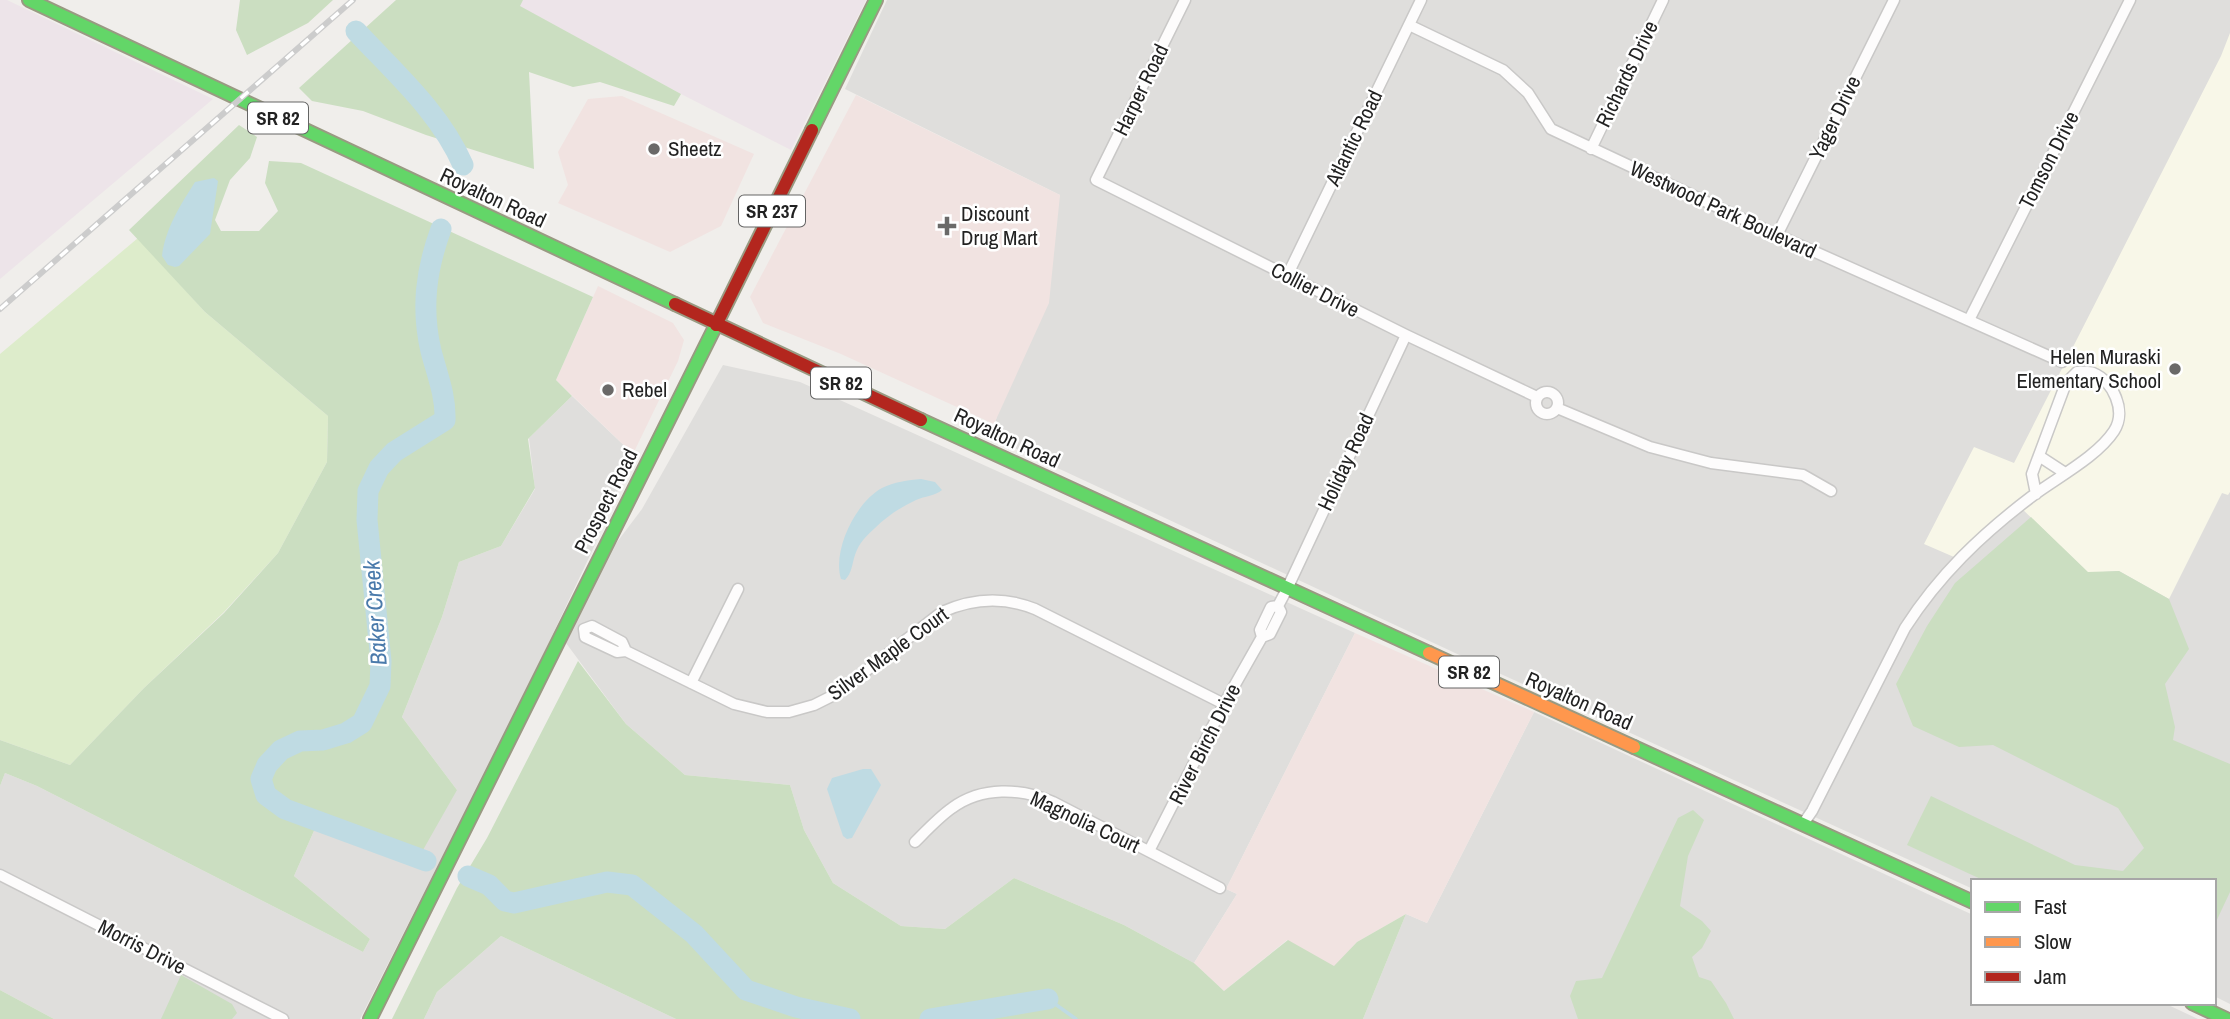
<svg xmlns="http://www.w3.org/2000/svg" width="2230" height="1019" font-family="'Archivo Narrow',sans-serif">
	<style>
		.residential { fill: #dfdedc }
		.commercial { fill: #f1e3e1 }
		.industrial { fill: #ede4e9 }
		.education { fill: #f8f7e8 }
		.grass { fill: #ddeccb }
		.forest { fill: #cbdec1 }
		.water { fill: #bfdbe3 }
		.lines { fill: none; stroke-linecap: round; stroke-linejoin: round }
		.stream { stroke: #bfdbe3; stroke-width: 3.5 }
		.river { stroke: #bfdbe3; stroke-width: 21 }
		.street-casing { stroke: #c9c8c7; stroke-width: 13 }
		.fast-casing { stroke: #999a82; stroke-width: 16 }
		.slow-casing { stroke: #999a82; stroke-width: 16 }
		.jam-casing { stroke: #999a82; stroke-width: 16 }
		.street { stroke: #fdfcfc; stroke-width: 10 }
		.fast { stroke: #63d668; stroke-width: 12 }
		.slow { stroke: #ff974d; stroke-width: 12 }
		.jam { stroke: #b3261e; stroke-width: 12 }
		.rail-casing { stroke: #ccc; stroke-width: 6 }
		.rail { stroke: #fff; stroke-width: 3.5; stroke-dasharray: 10; stroke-linecap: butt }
		.poi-dot { fill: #6a6968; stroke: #fff; stroke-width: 2.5 }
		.labels { text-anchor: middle; stroke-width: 5; stroke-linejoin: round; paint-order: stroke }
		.shield { fill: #fff; stroke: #646464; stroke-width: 2 }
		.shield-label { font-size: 19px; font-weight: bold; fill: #222 }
		.street-label { font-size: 21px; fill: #222; stroke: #fff }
		.poi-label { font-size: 21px; fill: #222; stroke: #fff; text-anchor: start }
		.water-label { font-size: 23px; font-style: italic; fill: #4a7aab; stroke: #fff }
	</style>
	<rect width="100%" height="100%" fill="#f0eeeb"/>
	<path class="residential" d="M 887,0 L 2230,0 L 2230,1004 L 2214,996 L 2214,881 L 1973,881 L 1973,889 L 1468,659 L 991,437 L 1060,195 L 845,89 Z
		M 723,365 L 800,382 L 1355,633 L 1226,889 L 1237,894 L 1194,963 L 1124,925 L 1014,878 L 945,929 L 901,926 L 833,883 L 804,830 L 790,785 L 685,775 L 626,724 L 566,643 L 608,554 L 642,509 Z
		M 572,396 L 633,454 L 593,549 L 525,693 L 360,1019 L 54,1019 L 0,990 L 0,786 L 5,773 L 37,786 L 363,952 L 370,939 L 294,876 L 321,815 L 457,790 L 402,717 L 442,617 L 459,562 L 501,546 L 535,489 L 529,438 Z
		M 1534,712 L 1973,915 L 1973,1003 L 2164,1003 L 2198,1019 L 1363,1019 L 1406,914 L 1427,923 Z
		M 501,936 L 676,1019 L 424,1019 L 437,992 Z"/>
	<path class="commercial" d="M 856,95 L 1060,195 L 1049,303 L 994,424 L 841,354 L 763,323 L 750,297 Z
		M 622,96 L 754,154 L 721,226 L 670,252 L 558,203 L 568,185 L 558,152 L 588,99 Z
		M 598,286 L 673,323 L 684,340 L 678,361 L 633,454 L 556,380 Z
		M 1355,633 L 1534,712 L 1427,923 L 1406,914 L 1357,942 L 1334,967 L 1287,940 L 1224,991 L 1194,963 L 1237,894 L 1226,889 Z"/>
	<path class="industrial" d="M 0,0 L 7,0 L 213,99 L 0,279 Z
		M 523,0 L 866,0 L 791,150 L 681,94 L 519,6 Z"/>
	<path class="education" d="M 2230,33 L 2230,492 L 2228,495 L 2222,493 L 2169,599 L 2119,571 L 2088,573 L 2015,502 L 1954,557 L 1924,544 L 1974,447 L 2014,463 L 2221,56 Z"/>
	<path class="grass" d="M 138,238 L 205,312 L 328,416 L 327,462 L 278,553 L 224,612 L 144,688 L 70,765 L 0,740 L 0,354 Z"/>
	<path class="forest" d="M 240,0 L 333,0 L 308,23 L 247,55 L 236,30 Z
		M 396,0 L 523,0 L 520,6 L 681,94 L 674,106 L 600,82 L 573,87 L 529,72 L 534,169 L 426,135 L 363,111 L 312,101 L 299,88 Z
		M 239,125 L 257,137 L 250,158 L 230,180 L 215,220 L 221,231 L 259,231 L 278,211 L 265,183 L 269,161 L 301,163 L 593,297 L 556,380 L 572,396 L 528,439 L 535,488 L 501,546 L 459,562 L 442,617 L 402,717 L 457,790 L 423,850 L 321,815 L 294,876 L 370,939 L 363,952 L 37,786 L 5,773 L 0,786 L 0,740 L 70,765 L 144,688 L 224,613 L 278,553 L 327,462 L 328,416 L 205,312 L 129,230 Z
		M 2031,517 L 2088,572 L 2119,571 L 2169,599 L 2189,649 L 2165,684 L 2175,727 L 2173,740 L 2230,764 L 2230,892 L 2214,926 L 2214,881 L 1985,881 L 1907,845 L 1931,796 L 2075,865 L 2123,871 L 2144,848 L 2118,808 L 1993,745 L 1959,747 L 1913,726 L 1896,684 L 1927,626 L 1955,583 Z
		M 578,661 L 626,724 L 685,775 L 790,785 L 804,830 L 833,883 L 901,926 L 945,929 L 1014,878 L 1124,925 L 1194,963 L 1224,991 L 1288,940 L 1334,966 L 1357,942 L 1406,914 L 1363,1019 L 676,1019 L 501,936 L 437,992 L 424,1019 L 392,1019 L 457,888 L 487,838 Z
		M 1693,810 L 1704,820 L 1688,856 L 1680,906 L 1702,921 L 1711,931 L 1702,948 L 1692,957 L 1699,977 L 1711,981 L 1726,1003 L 1734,1019 L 1578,1019 L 1570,996 L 1576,981 L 1602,978 L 1678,818 Z
		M 181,975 L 232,1004 L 237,1013 L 232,1019 L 161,1019 Z
		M 0,990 L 54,1019 L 0,1019 Z"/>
	<path class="water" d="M 214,178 L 218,181 L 210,234 L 179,266 L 175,267 L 168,265 L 162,256 C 165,229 181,204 195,182 Z
		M 921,479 L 935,482 L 942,490 C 935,496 925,496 916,500 C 901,507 887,516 875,528 C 866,536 859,543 855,555 C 852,564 852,573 845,580 L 841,579 C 832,550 856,502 882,488 C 894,482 908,480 921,479 Z
		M 863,769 L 871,769 L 881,785 L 852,838 L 847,839 L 843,836 L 827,789 L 832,778 Z"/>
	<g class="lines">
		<path class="stream" d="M 1048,999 L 1076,1019"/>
		<path class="river" d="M 356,31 C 395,73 440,112 463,165
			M 426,861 L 285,809 L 266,795 L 261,779 L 267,765 L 281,750 L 300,741 L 323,740 L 346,733 L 362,723 L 380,686 L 381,661 L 367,520 L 368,491 L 379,468 L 394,452 L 445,420 C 446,396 437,374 431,351 C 421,308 426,270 441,229
			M 468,876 L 489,885 L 505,901 L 514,903 L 607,882 L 632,885 L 694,934 L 746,990 L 796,1007 L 850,1019
			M 930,1019 L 1048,999"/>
		<g class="street-casing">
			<path id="street" d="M 1185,0 L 1096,180 L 1406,335 L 1537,397
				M 1409,25 L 1503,70 L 1528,93 L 1551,129 L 1777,235 L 2062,362
				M 1591,149 L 1663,0
				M 1777,235 L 1894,0
				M 1287,276 L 1421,0
				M 1969,320 L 2130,0
				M1536 403a11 11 0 1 1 22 0a11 11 0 1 1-22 0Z
				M 1557,408 L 1650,447 L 1711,463 L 1803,475 L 1831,491
				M 2039,456 L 2065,473
				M 1278,606 L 1281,612 L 1270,634 L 1262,637 L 1260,630 L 1271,607 L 1278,606 L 1287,589 L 1406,335
				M 592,626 L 622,642 L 626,651 L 617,652 L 585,637 L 584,629 Z
				M 626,651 L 734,704 L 767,712 L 789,712 L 814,705 L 836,694 L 942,612 C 973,598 1003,596 1035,609 L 1224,704
				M 691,683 L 738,589
				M 1803,824 L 1812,811 L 1905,628 C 1939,575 1981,535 2031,497 C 2056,478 2097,457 2114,431 C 2127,411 2113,381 2093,373 C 2088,371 2082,372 2077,372 L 2066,383 L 2032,474 L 2036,494
				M 915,842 C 927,830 939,817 952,808 C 982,786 1021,788 1053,802 L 1220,888
				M 1149,851 L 1224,704 L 1262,637
				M 0,875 L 283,1019"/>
		</g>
		<g class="fast-casing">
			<path id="fast" d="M 29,0 L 675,304
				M 812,130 L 876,0
				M 921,420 L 1429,653
				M 1634,747 L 1973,902
				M 2192,1003 L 2226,1019
				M 370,1019 L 716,325"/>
		</g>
		<g class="slow-casing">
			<path id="slow" d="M 1429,653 L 1634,747"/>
		</g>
		<g class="jam-casing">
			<path id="jam" d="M 675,304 L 921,420
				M 716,325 L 812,130"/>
		</g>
		<use href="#street" class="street"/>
		<use href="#fast" class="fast"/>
		<use href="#slow" class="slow"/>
		<use href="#jam" class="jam"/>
		<g class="rail-casing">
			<path id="rail" d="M 0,309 L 353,0"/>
		</g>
		<use href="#rail" class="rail"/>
	</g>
	<g class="poi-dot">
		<circle cx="654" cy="149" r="7"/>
		<path d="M943.5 215.5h7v7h7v7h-7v7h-7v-7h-7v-7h7z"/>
		<circle cx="2175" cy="369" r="7"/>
		<circle cx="608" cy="390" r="7"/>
	</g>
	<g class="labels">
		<g class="shield">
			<rect x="248" y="102.5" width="60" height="31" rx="5"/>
			<rect x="739" y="195.5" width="66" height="31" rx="5"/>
			<rect x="811" y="367.5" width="60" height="31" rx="5"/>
			<rect x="1439" y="656.5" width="60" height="31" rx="5"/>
		</g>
		<g class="shield-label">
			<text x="278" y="125">SR 82</text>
			<text x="772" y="218">SR 237</text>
			<text x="841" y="390">SR 82</text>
			<text x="1469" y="679">SR 82</text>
		</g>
		<g class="street-label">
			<text transform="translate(1627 74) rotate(-64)" y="7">Richards Drive</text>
			<text transform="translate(1141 90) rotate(-64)" y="7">Harper Road</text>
			<text transform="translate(1835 118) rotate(-64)" y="7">Yager Drive</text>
			<text transform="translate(1354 138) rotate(-64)" y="7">Atlantic Road</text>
			<text transform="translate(2049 160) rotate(-63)" y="7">Tomson Drive</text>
			<text transform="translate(493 198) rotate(25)" y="7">Royalton Road</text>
			<text transform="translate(1723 210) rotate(25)" y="7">Westwood Park Boulevard</text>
			<text transform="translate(1315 290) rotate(27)" y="7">Collier Drive</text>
			<text transform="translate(1007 438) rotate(25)" y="7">Royalton Road</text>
			<text transform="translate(1346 462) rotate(-65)" y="7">Holiday Road</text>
			<text transform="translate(606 501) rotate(-63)" y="7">Prospect Road</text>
			<text transform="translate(888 654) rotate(-36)" y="7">Silver Maple Court</text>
			<text transform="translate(1579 701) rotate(24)" y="7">Royalton Road</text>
			<text transform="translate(1205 744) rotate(-63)" y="7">River Birch Drive</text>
			<text transform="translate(1085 822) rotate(25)" y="7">Magnolia Court</text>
			<text transform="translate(142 947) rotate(27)" y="7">Morris Drive</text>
		</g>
		<g class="poi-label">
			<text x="668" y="156">Sheetz</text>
			<text x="961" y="221">Discount<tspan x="961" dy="24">Drug Mart</tspan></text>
			<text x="2161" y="364" text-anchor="end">Helen Muraski<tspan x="2161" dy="24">Elementary School</tspan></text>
			<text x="622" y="397">Rebel</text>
		</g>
		<g class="water-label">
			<text transform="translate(375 613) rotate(-94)" y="8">Baker Creek</text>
		</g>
	</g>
	<rect x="1971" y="879" width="245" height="126" fill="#ffffff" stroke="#a7a7a7" stroke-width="2"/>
	<rect x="1985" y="902" width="35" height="10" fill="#63d668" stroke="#a7a7a7" stroke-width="2"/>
	<text x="2034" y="914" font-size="21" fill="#222222">Fast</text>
	<rect x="1985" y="937" width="35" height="10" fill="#ff974d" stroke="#a7a7a7" stroke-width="2"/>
	<text x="2034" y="949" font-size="21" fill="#222222">Slow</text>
	<rect x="1985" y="972" width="35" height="10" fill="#b3261e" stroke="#a7a7a7" stroke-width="2"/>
	<text x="2034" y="984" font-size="21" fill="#222222">Jam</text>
</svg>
